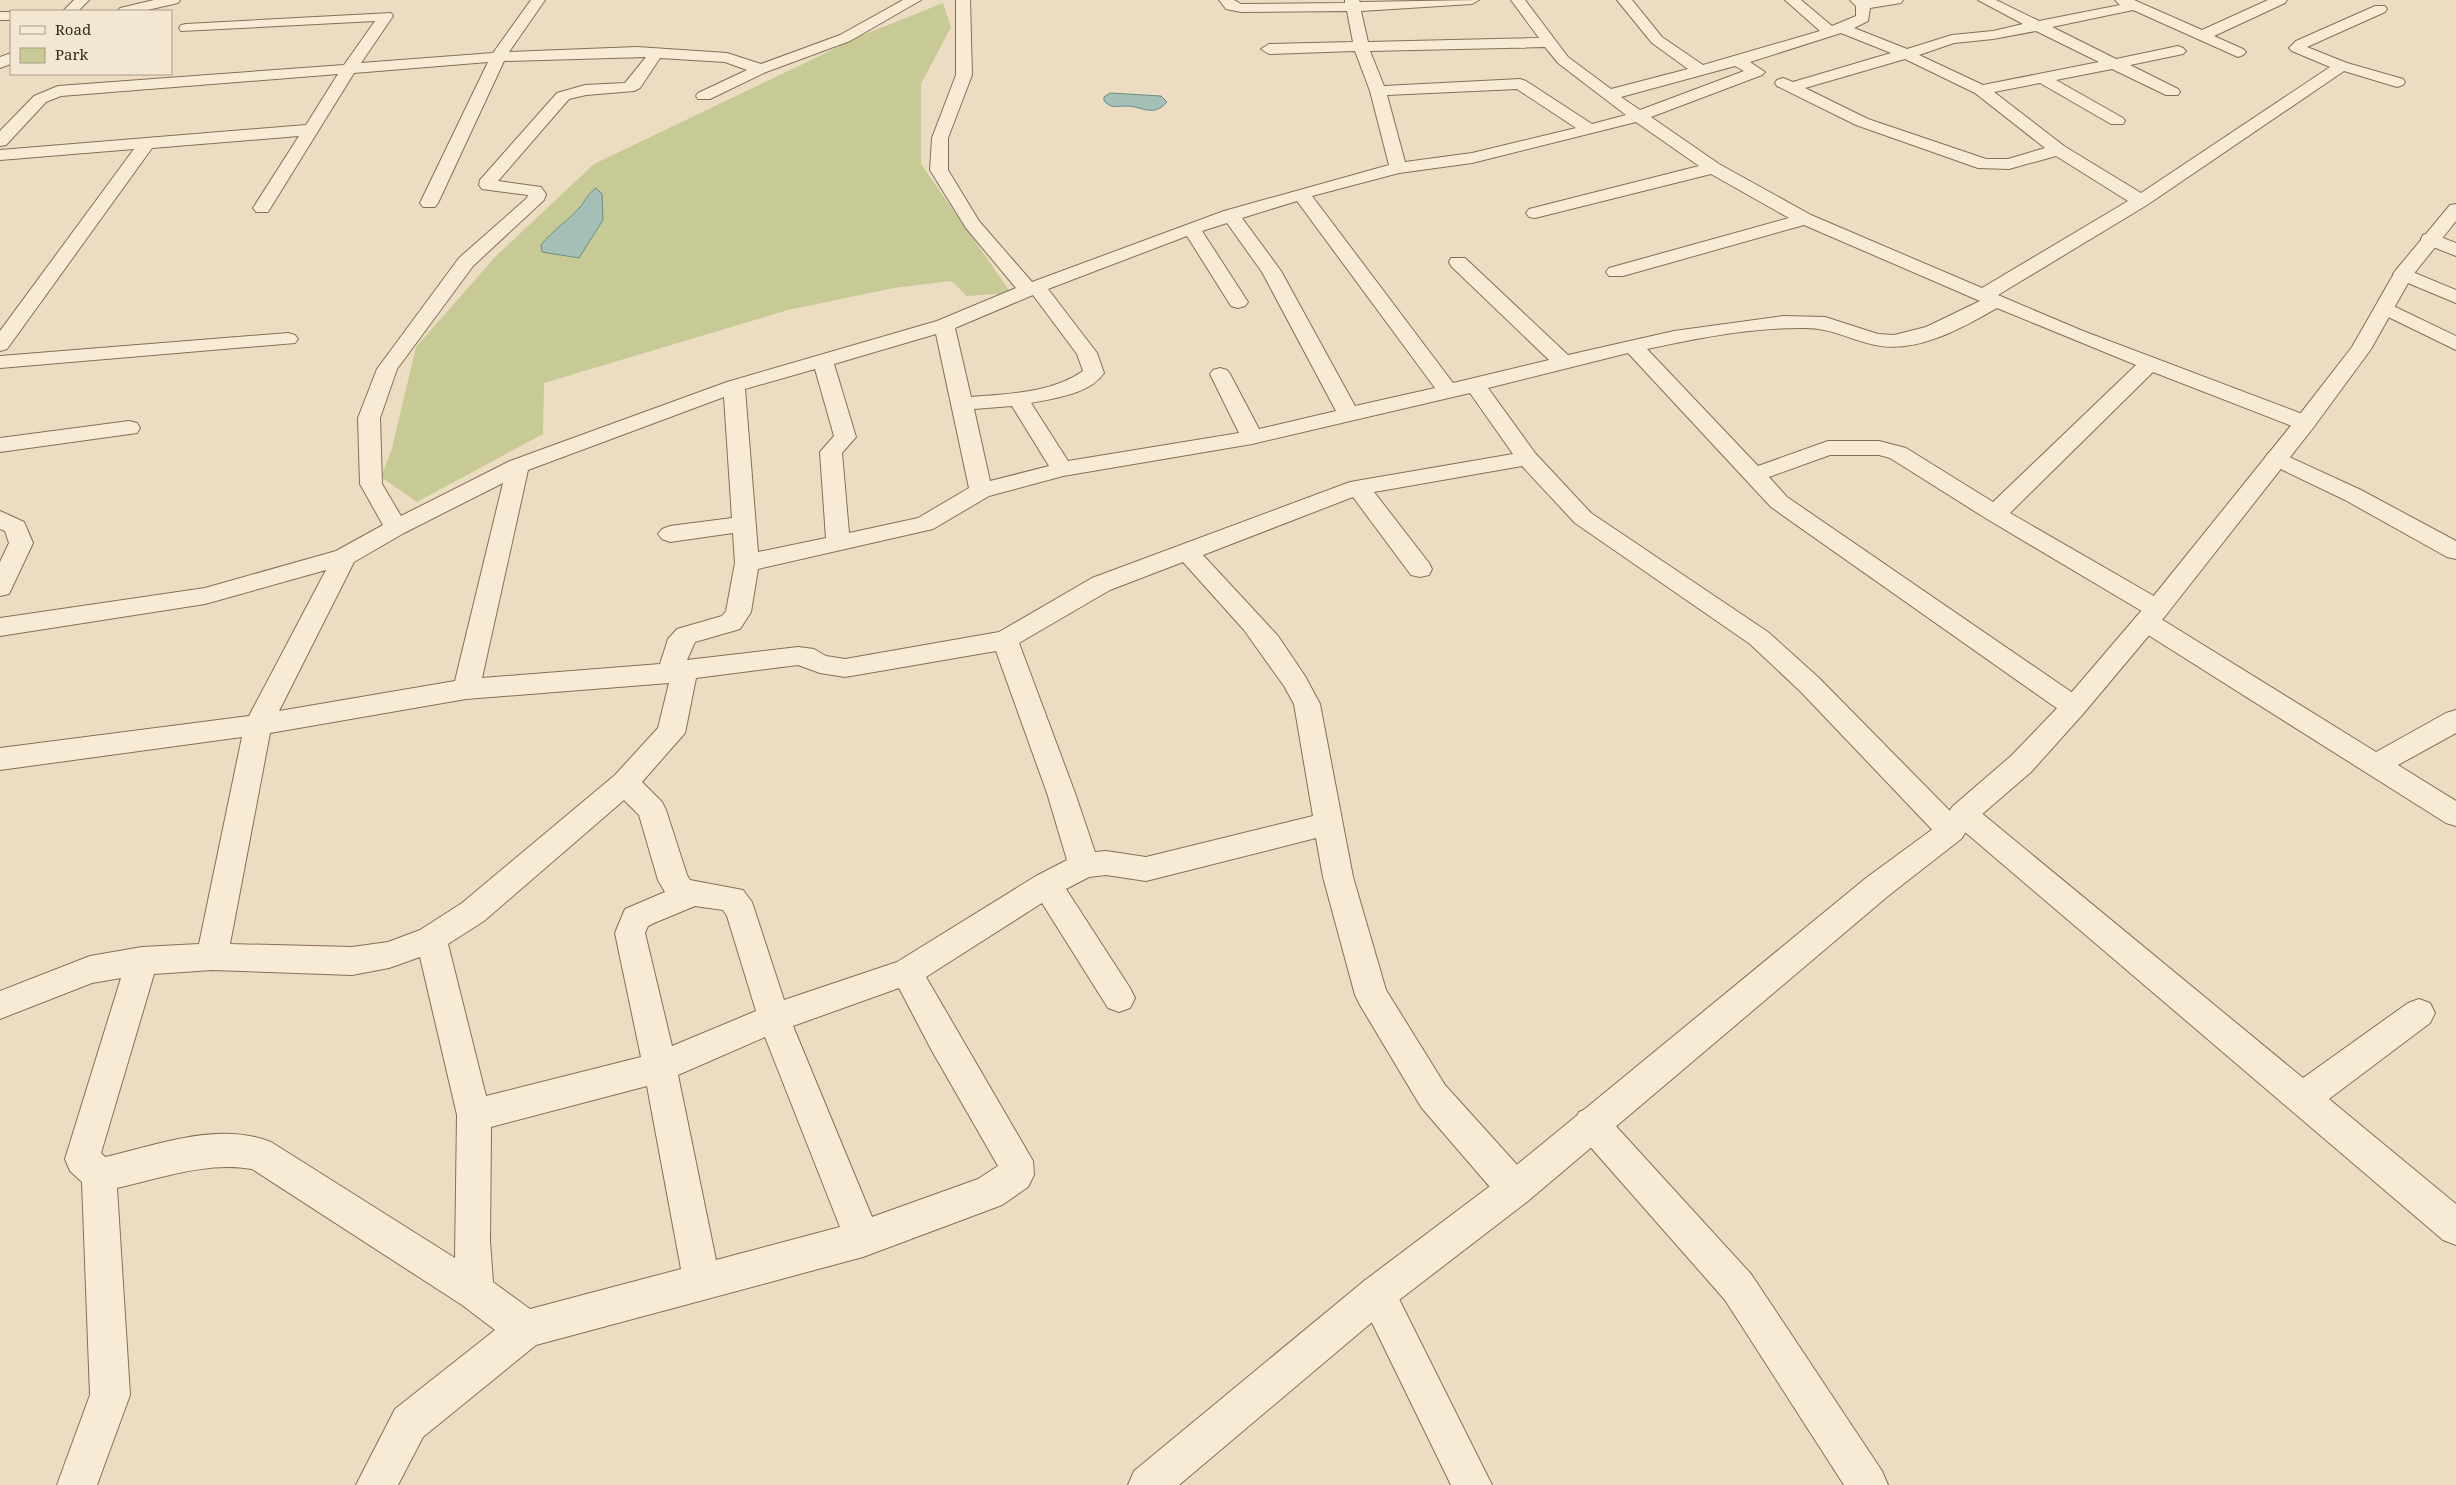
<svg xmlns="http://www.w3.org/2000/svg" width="2456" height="1485" font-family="'Noto Serif',serif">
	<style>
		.green { fill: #c8ca96 }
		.water { fill: #a4bfb5; stroke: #6c8d82 }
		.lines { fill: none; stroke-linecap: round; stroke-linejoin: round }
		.minor-casing { stroke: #866e5a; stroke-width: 2 }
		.tertiary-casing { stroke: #866e5a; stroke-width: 2 }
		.minor { fill: #f8ebd5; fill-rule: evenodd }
		.tertiary { fill: #f8ebd5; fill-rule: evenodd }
	</style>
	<rect width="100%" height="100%" fill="#ecddc2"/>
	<path class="green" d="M 943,3 L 951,27 L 921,84 L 921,164 L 1011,293 L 967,296 L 951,281 L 894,288 L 788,310 L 544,383 L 543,434 L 417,502 L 381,477 L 392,448 L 416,347 L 495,257 L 594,164 L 863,35 Z"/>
	<path class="water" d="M 1110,93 L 1161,96 L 1167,102 C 1153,118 1142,106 1126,106 C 1116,106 1112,109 1104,101 L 1104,97 Z
		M 596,188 L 602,194 L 603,220 L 579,258 L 542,252 L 541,245 C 553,230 569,220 581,206 C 586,199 588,194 596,188 Z"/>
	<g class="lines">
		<g class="minor-casing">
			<path id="minor" d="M 74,0 L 89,0 L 78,11 L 63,11 Z
				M 154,0 L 180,0 L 178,3 L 143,11 L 118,11 L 120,8 Z
				M 531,0 L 545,0 L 509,52 L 637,47 L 727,53 L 761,64 L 840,35 L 903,0 L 921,0 L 850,41 L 766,72 L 710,99 L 698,99 L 696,96 L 698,93 L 747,70 L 725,62 L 660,58 L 640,88 L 634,91 L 586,95 L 569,99 L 498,181 L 541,187 L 546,194 L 544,200 L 473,266 L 397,369 L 380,418 L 382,484 L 401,516 L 510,461 L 727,382 L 937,321 L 1016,288 L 966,228 L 930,170 L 932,138 L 956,75 L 956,0 L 970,0 L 972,75 L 948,138 L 948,170 L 979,221 L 1032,282 L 1224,211 L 1389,165 L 1370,91 L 1355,51 L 1269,54 L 1261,49 L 1269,44 L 1353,42 L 1347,11 L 1241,12 L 1226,9 L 1219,0 L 1234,0 L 1241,4 L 1345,3 L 1345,0 L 1359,0 L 1360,2 L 1479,0 L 1472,4 L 1361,11 L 1368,42 L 1539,38 L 1511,0 L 1525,0 L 1568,57 L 1611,89 L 1688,69 L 1652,43 L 1617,0 L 1632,0 L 1662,37 L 1703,65 L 1820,31 L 1785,0 L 1801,0 L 1832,26 L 1856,16 L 1856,6 L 1850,0 L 1903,0 L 1901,3 L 1870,8 L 1868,21 L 1854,28 L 1907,49 L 1952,35 L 1993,31 L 2023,24 L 1978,0 L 1996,0 L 2039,21 L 2120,5 L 2115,0 L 2134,0 L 2202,30 L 2268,0 L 2287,0 L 2285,3 L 2214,36 L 2243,49 L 2246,52 L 2243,55 L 2238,57 L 2133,10 L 2052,27 L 2116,59 L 2178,46 L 2183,48 L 2186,51 L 2183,54 L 2130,65 L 2178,89 L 2180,92 L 2178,95 L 2166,95 L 2112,69 L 2056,80 L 2123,118 L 2125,121 L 2123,124 L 2111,124 L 2040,83 L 1994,92 L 2064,146 L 2141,193 L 2330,67 L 2292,51 L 2289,48 L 2296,41 L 2375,6 L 2385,6 L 2387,9 L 2385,12 L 2307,47 L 2347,63 L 2403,79 L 2405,82 L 2403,85 L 2397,87 L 2344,71 L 2147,205 L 1998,295 L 2083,331 L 2313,418 L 2316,423 L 2313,428 L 2305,430 L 2297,428 L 2153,372 L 2010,513 L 2166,603 L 2170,609 L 2166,615 L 2158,617 L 2376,752 L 2446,713 L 2456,710 L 2456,733 L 2398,765 L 2456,801 L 2456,826 L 2446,823 L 2137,628 L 2133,622 L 2137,616 L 2145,613 L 1987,519 L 1890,458 L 1879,455 L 1830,455 L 1769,477 L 1787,497 L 2083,700 L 2087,707 L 2083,714 L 2074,717 L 2065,714 L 1771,507 L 1628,353 L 1488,388 L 1535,453 L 1591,513 L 1768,632 L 1819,678 L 1950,811 L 1953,806 L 1963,803 L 1973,806 L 2303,1078 L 2408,1003 L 2419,999 L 2430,1003 L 2435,1013 L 2430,1023 L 2329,1099 L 2456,1204 L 2456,1245 L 2443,1240 L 1965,832 L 1961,839 L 1951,843 L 1941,839 L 1801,692 L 1750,644 L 1575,523 L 1522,466 L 1374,492 L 1429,563 L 1432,569 L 1429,575 L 1420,577 L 1411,575 L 1353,497 L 1203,555 L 1278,636 L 1305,676 L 1320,704 L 1353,877 L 1386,990 L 1445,1085 L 1528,1177 L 1533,1189 L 1528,1201 L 1515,1206 L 1502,1201 L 1421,1107 L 1360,1005 L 1355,995 L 1323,877 L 1316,838 L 1146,881 L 1106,875 L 1089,877 L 1066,889 L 1130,988 L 1135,998 L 1130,1008 L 1119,1012 L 1108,1008 L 1042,903 L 926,977 L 1033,1161 L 1034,1175 L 1028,1187 L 1002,1205 L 863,1257 L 536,1345 L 423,1437 L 398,1485 L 356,1485 L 395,1409 L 495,1330 L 462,1305 L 252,1169 C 208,1161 161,1178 117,1188 L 130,1395 L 97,1485 L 57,1485 L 90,1395 L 82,1182 L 70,1171 L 65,1159 L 121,978 L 92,983 L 0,1019 L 0,991 L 90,956 L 142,947 L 199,944 L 242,737 L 0,770 L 0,748 L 249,716 L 326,570 L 205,604 L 0,636 L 0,618 L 205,588 L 336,551 L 383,525 L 360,484 L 358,418 L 377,369 L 459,258 L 527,198 L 528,195 L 482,189 L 479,185 L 480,180 L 557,93 L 585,85 L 625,83 L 646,57 L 504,61 L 438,203 L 435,207 L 423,207 L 420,203 L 488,62 L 354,73 L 268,212 L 256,212 L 253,208 L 299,136 L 152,148 L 7,349 L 0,351 L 0,331 L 134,149 L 0,160 L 0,150 L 306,125 L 338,74 L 61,96 L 46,102 L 6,145 L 0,146 L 0,131 L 34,96 L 58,86 L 344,65 L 375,21 L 181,31 L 179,28 L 181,25 L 186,24 L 391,13 L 393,16 L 361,63 L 493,53 ZM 2036,31 L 2099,62 L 1983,85 L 1919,55 L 1954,43 L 1993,39 ZM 1841,33 L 1891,53 L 1793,82 L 1783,78 L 1777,80 L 1775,83 L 1777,86 L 1856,125 L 1978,168 L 2009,169 L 2056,156 L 2128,201 L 1982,288 L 1811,215 L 1719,164 L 1651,117 L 1762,75 L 1765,72 L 1750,62 ZM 1545,47 L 1558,63 L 1626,115 L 1592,124 L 1526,81 L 1520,79 L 1384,86 L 1370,51 ZM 1905,59 L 1975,93 L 2045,148 L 2008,159 L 1986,159 L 1868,119 L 1805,88 ZM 1735,66 L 1744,71 L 1640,110 L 1621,97 ZM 1517,89 L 1576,128 L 1472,153 L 1405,162 L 1387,95 ZM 1636,122 L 1699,166 L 1529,209 L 1526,213 L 1529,217 L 1535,218 L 1711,174 L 1789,218 L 1609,268 L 1606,272 L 1609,276 L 1623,276 L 1804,225 L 1980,301 L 1926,327 L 1894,335 L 1878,334 L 1825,317 L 1783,316 L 1674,331 L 1568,355 L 1465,258 L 1451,258 L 1449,262 L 1451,266 L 1549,360 L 1453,383 L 1312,196 L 1399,173 L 1472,163 ZM 1297,201 L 1435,388 L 1355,406 L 1281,271 L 1242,218 ZM 1227,223 L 1262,272 L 1336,411 L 1259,429 L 1230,374 L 1227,370 L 1220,368 L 1213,370 L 1210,374 L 1239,433 L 1068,461 L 1031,403 C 1055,398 1090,394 1104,373 L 1097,353 L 1048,289 L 1187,236 L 1231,306 L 1238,308 L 1245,306 L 1248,302 L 1202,231 ZM 1033,295 L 1077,354 L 1083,371 C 1052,393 1008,394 971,397 L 955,328 ZM 1997,308 L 2136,365 L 1993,502 L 1906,448 L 1879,441 L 1828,441 L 1758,466 L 1647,349 C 1698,338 1753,327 1806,328 C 1831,328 1851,340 1875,345 C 1917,354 1962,328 1997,308 ZM 936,334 L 969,488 L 918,518 L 849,533 L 842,453 L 856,437 L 834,364 ZM 815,369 L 834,436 L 820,452 L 826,538 L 758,552 L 745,389 ZM 1470,393 L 1513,454 L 1350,482 L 1092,578 L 999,632 L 845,659 L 826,656 L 814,649 L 798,647 L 687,660 L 695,642 L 740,629 L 751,612 L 758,569 L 933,529 L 989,496 L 1063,476 L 1252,444 ZM 724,397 L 732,518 L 670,526 L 662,529 L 658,534 L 662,539 L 670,542 L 733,533 L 735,563 L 726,611 L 722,616 L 677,629 L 668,639 L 660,664 L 482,678 L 528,470 ZM 1012,406 L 1049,466 L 990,481 L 974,409 ZM 503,483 L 455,681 L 279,711 L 354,562 L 404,533 ZM 1183,562 L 1244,630 L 1284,686 L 1294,704 L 1313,816 L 1146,857 L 1106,851 L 1095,852 L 1075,793 L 1019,643 L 1110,590 ZM 996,651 L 1047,793 L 1067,860 L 1036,876 L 897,962 L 784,1000 L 752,902 L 743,890 L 690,880 L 687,875 L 666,810 L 662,802 L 642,782 L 685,733 L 696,678 L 798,665 L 820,673 L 845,677 ZM 669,683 L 658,728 L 615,775 L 462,903 L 420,930 L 388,942 L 352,947 L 230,944 L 270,733 L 466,699 ZM 624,800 L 639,815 L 658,880 L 665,892 L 625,909 L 615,933 L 641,1057 L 486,1096 L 448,944 L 484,921 ZM 695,906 L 723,910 L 727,916 L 756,1011 L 672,1046 L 645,933 L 648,926 L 654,923 ZM 420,957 L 457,1115 L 455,1258 L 271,1142 C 218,1121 158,1145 105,1157 L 101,1153 L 154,974 L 212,970 L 352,975 L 389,968 ZM 899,988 L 932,1051 L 998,1166 L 978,1179 L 872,1217 L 793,1026 ZM 765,1037 L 840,1227 L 716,1260 L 678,1075 ZM 647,1086 L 681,1269 L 530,1309 L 493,1282 L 490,1241 L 491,1127 Z
				M 0,12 L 11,12 L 11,20 L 0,20 Z
				M 11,53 L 11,64 L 0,68 L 0,57 Z
				M 2430,233 L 2456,243 L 2456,256 L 2423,243 L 2421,239 L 2423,235 Z
				M 2403,268 L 2456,290 L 2456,303 L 2396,278 L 2393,274 L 2396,270 Z
				M 2385,302 L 2456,336 L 2456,350 L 2378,312 L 2375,308 L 2378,304 Z
				M 288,333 L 295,335 L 298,339 L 295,343 L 0,368 L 0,356 Z
				M 129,421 L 137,423 L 140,428 L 137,433 L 0,452 L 0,438 Z
				M 2276,451 L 2361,490 L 2456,541 L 2456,559 L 2447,557 L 2345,500 L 2268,463 L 2265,458 L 2268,453 Z
				M 0,511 L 24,522 L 33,543 L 9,594 L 0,596 L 0,562 L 9,543 L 5,531 L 0,529 Z
				M 1591,1107 L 1603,1112 L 1751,1274 L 1882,1471 L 1888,1485 L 1844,1485 L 1725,1300 L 1579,1134 L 1574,1123 L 1579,1112 Z
				M 1377,1275 L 1390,1281 L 1492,1485 L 1451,1485 L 1358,1294 L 1364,1281 Z"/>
		</g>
		<g class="tertiary-casing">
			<path id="tertiary" d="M 2456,204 L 2456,221 L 2412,276 L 2371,349 L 2313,428 L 2166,615 L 2083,714 L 2031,772 L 1973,822 L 1961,839 L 1888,896 L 1528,1201 L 1390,1307 L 1179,1485 L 1128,1485 L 1134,1471 L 1364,1281 L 1502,1177 L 1866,878 L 1941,823 L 1953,806 L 2011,756 L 2065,700 L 2148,603 L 2297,418 L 2352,347 L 2396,270 L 2450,205 Z"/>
		</g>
		<use href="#minor" class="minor"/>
		<use href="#tertiary" class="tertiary"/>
	</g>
	<rect x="10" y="10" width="162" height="65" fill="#f4e7d1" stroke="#a89b89"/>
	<rect x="20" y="26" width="25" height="8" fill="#f8ebd5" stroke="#a89b89"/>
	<text x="55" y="35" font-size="15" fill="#36281e">Road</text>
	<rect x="20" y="48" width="25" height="15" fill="#c8ca96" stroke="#a89b89"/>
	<text x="55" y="60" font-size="15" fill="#36281e">Park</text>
</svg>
